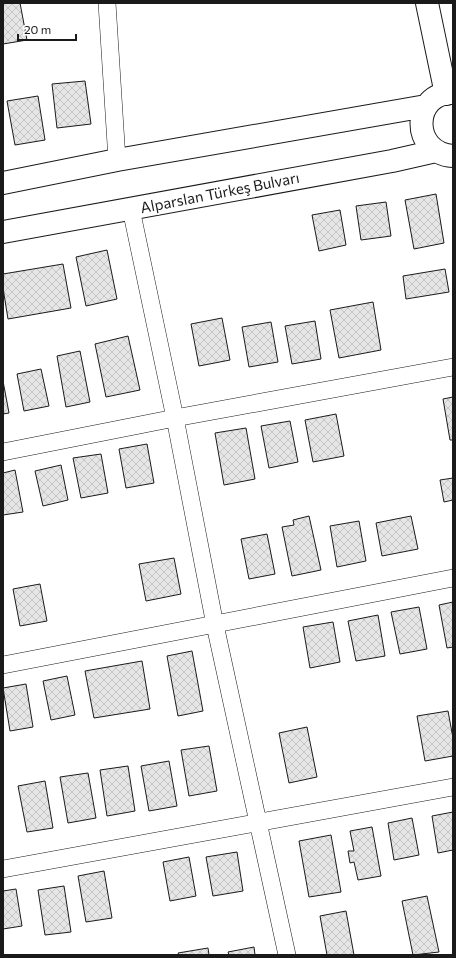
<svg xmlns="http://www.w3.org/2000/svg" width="456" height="958" font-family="Commissioner,sans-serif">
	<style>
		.building { fill: url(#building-cross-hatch); stroke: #1a1a1a }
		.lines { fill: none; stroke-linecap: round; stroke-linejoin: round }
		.minor-casing { stroke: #1a1a1a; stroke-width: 18 }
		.tertiary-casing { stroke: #1a1a1a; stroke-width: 24 }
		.secondary-casing { stroke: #1a1a1a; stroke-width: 24 }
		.minor { stroke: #fff; stroke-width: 17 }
		.tertiary { stroke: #fff; stroke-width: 22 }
		.secondary { stroke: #fff; stroke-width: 22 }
		.labels { text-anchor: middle; stroke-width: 3; stroke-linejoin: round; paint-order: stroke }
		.street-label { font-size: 15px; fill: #1a1a1a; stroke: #fff }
	</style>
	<defs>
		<pattern id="building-cross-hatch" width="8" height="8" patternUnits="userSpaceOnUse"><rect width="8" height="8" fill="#e6e6e6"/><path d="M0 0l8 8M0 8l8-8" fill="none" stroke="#c5c5c5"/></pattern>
	</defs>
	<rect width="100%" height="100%" fill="#fff"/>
	<path class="building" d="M 3,3 L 20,3 L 27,40 L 3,44 Z
		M 85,81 L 91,124 L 57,128 L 52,84 Z
		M 38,96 L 45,140 L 15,145 L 7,101 Z
		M 436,194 L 444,243 L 414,249 L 405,200 Z
		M 386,202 L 391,236 L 361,240 L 356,206 Z
		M 340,210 L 346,245 L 319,251 L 312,215 Z
		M 107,250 L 117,299 L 86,306 L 76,257 Z
		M 63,264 L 71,308 L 8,319 L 3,288 L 3,274 Z
		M 445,269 L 449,292 L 406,299 L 403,276 Z
		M 373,302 L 381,350 L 339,358 L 330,310 Z
		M 222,318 L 230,360 L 199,366 L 191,324 Z
		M 315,321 L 321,359 L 292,364 L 285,326 Z
		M 271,322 L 278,362 L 249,367 L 242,327 Z
		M 128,336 L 140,390 L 106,397 L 95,344 Z
		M 80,351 L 90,402 L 66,407 L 57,356 Z
		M 41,369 L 49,406 L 24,411 L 17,374 Z
		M 3,381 L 9,413 L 3,414 Z
		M 453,397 L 453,440 L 450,440 L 443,399 Z
		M 336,414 L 344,456 L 313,462 L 305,420 Z
		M 290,421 L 298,462 L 269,468 L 261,426 Z
		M 246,428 L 255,479 L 224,485 L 215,433 Z
		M 147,444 L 154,483 L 126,488 L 119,449 Z
		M 101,454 L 108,493 L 81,498 L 73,458 Z
		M 61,465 L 68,500 L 43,506 L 35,471 Z
		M 15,470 L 23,512 L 3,515 L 3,473 Z
		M 453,478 L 453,500 L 444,502 L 440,480 Z
		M 309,516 L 321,570 L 292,576 L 282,527 L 294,525 L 293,520 Z
		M 411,516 L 418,549 L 382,556 L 376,523 Z
		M 359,521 L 366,561 L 337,567 L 330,526 Z
		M 267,534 L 275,574 L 249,579 L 241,539 Z
		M 174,558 L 181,594 L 146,601 L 139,564 Z
		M 40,584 L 47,621 L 20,626 L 13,589 Z
		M 453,602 L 453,647 L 447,648 L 439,605 Z
		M 419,607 L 427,649 L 400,654 L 391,612 Z
		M 378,615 L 385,656 L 356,661 L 348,621 Z
		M 333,622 L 340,662 L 310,668 L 303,627 Z
		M 192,651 L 203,711 L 178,716 L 167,656 Z
		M 142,661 L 150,709 L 94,718 L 85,671 Z
		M 67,676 L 75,715 L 51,720 L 43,681 Z
		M 26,684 L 33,727 L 10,731 L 3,688 Z
		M 448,711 L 453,738 L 453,756 L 425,761 L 417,716 Z
		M 307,727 L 317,777 L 289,783 L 279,733 Z
		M 209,746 L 217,791 L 189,796 L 181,750 Z
		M 169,761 L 177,806 L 149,811 L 141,766 Z
		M 128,766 L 135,811 L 107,816 L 100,770 Z
		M 88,773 L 96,818 L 68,823 L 60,777 Z
		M 45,781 L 53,828 L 27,832 L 18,786 Z
		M 453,812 L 453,850 L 438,853 L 432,816 Z
		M 412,818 L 419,855 L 394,860 L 388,823 Z
		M 372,827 L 381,876 L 358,880 L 354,862 L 350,863 L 348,851 L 354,851 L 350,831 Z
		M 331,835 L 341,892 L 309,897 L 299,841 Z
		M 237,852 L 243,891 L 213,896 L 206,857 Z
		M 189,857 L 196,896 L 170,901 L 163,862 Z
		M 104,871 L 112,918 L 86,922 L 78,876 Z
		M 64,886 L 71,932 L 45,935 L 38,890 Z
		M 16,889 L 22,926 L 3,929 L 3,891 Z
		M 427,896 L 439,952 L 413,955 L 402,901 Z
		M 346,911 L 354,955 L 327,955 L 320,916 Z
		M 254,947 L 255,955 L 229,955 L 228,952 Z
		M 208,948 L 209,955 L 179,955 L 178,953 Z"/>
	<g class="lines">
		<g class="minor-casing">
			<path id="minor" d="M 107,3 L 117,160
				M 131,209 L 175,418 L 215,625 L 287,955
				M 3,452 L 175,418 L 453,367
				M 3,665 L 453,578
				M 3,869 L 453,787"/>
		</g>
		<g class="tertiary-casing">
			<path id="tertiary" d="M 427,3 L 446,94"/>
		</g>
		<g class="secondary-casing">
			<path id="secondary" d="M 453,93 C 412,92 410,153 453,156
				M 3,183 L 117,160 L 426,106
				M 3,232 L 392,161 L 436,151"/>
		</g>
		<use href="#minor" class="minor"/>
		<use href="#tertiary" class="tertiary"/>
		<use href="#secondary" class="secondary"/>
	</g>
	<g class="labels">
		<g class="street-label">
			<text transform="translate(220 193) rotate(-11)" y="5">Alparslan Türkeş Bulvarı</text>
		</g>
	</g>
	<rect width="456" height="958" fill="none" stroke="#1a1a1a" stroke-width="8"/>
	<path d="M18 34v6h58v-6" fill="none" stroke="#1a1a1a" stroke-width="2"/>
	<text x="24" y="34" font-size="12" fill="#1a1a1a" stroke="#ffffff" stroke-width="3" paint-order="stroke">20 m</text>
</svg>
